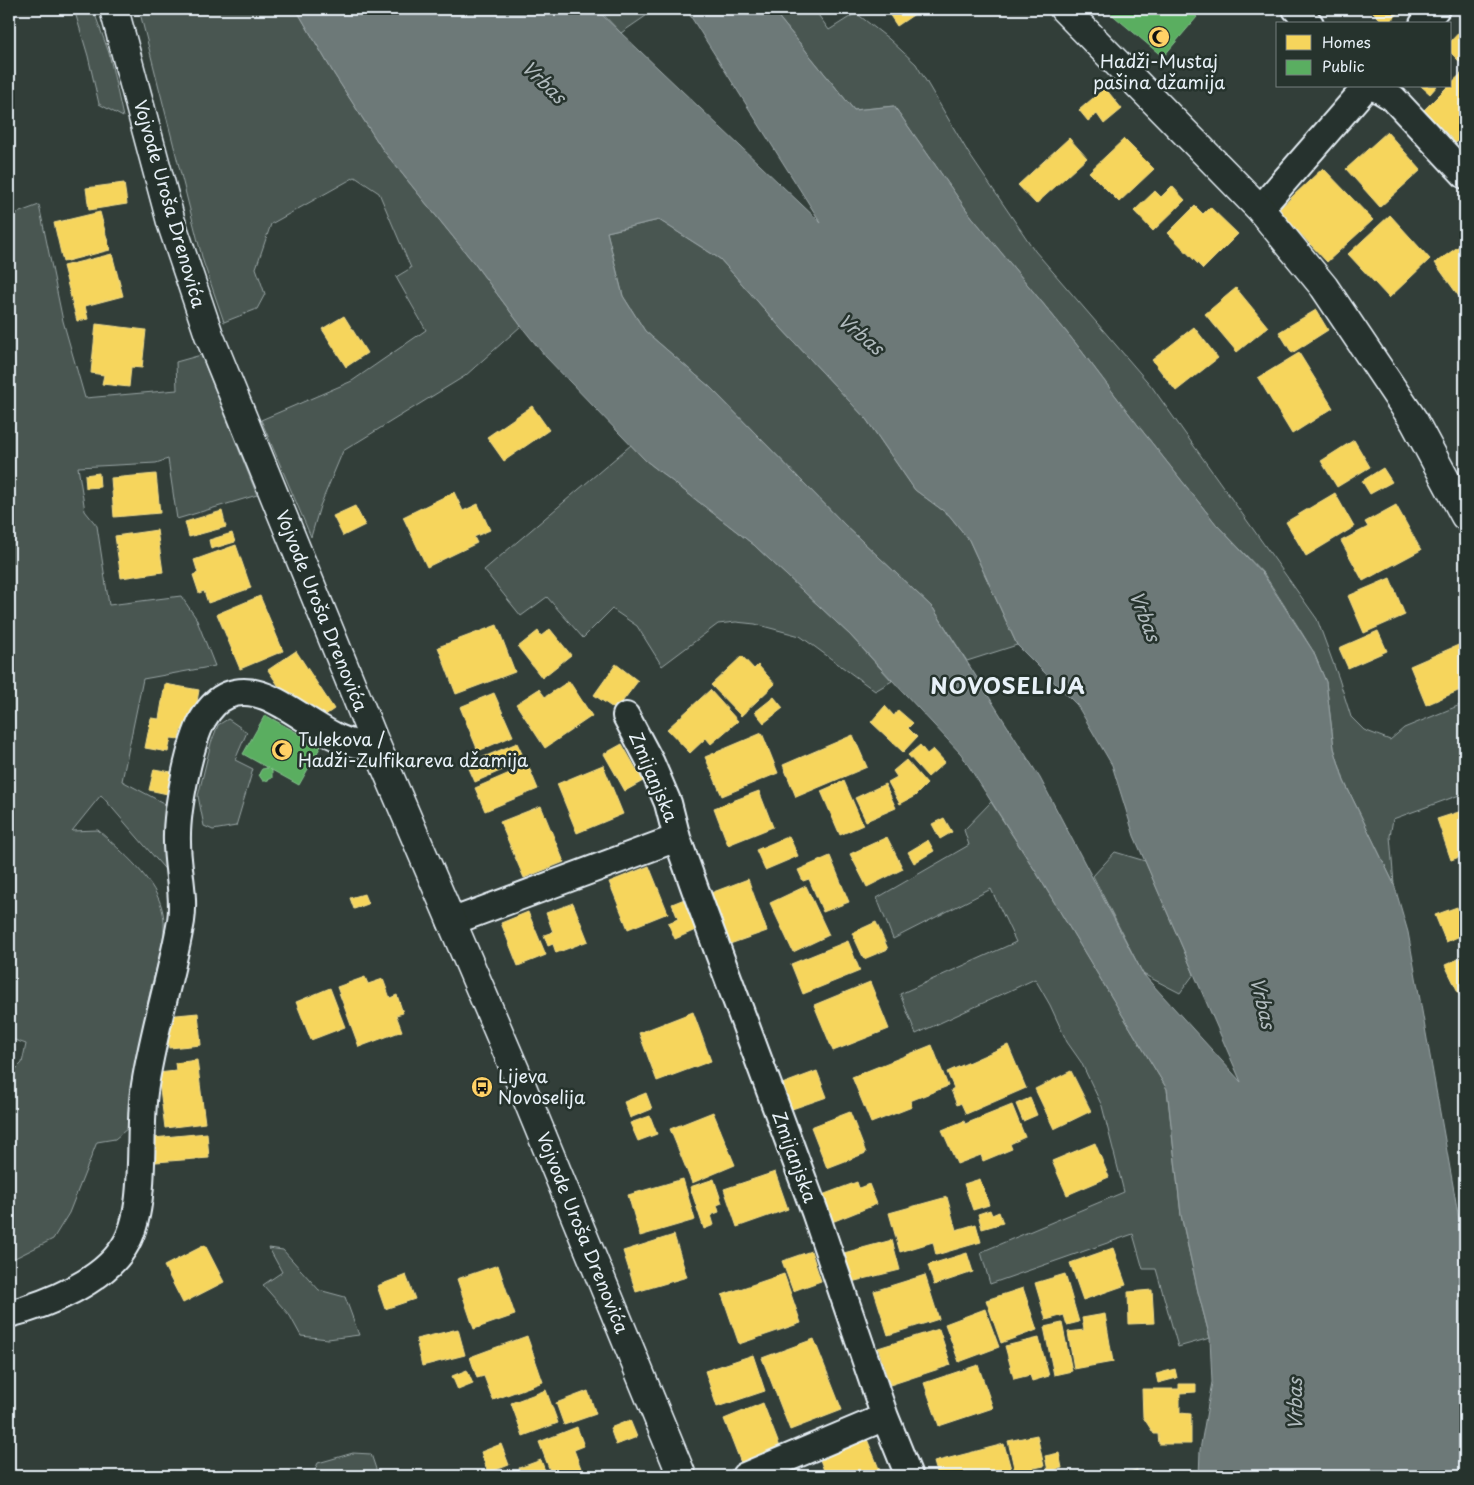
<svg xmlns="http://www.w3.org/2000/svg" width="1474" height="1485" font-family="'Playpen Sans',sans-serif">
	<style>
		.green { fill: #495651; stroke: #98a4a4 }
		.water { fill: #6d7978; stroke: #9ea9ab; fill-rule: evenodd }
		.homes { fill: #f6d55c; stroke: #f2dd8b }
		.public { fill: #5aae61; stroke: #85c28e }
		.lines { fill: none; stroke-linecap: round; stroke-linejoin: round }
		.minor-casing { stroke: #e8f1f8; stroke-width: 30 }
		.tertiary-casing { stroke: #e8f1f8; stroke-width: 31 }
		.primary-casing { stroke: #e8f1f8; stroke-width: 31 }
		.minor { stroke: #26332d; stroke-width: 26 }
		.tertiary { stroke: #26332d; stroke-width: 28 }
		.primary { stroke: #26332d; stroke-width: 28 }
		.labels { text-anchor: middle; stroke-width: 5; stroke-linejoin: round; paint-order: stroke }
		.poi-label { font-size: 18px; fill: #e8f1f8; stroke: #26332d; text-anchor: start }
		.street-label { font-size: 18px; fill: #e8f1f8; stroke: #26332d }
		.water-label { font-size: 19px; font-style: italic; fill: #b1bbbe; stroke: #26332d }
		.district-label { font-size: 22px; font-weight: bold; letter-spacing: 1px; fill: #e8f1f8; stroke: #26332d }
	</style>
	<rect width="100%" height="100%" fill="#323e39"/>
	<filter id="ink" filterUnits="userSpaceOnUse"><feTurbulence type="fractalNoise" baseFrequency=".02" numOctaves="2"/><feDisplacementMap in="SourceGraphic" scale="10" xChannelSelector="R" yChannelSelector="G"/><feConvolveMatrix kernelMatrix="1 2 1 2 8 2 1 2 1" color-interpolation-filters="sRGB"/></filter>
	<g filter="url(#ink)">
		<path class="green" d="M 74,9 L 93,9 L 109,53 L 123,117 L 99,104 L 88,56 Z
			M 139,9 L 296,9 L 334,74 L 383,150 L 474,263 L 521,326 L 465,376 L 343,451 L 320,506 L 311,537 L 261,420 L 352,381 L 426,330 L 396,277 L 411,268 L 379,193 L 355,177 L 271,224 L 256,268 L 265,294 L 257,309 L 224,322 L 203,261 Z
			M 598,9 L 656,9 L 621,33 Z
			M 772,9 L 814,9 L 829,30 L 856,13 L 889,39 L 916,64 L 969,154 L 1035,251 L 1152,387 L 1317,619 L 1339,679 L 1351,717 L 1364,730 L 1390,740 L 1404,728 L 1465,703 L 1465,793 L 1393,819 L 1390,836 L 1394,884 L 1344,781 L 1334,748 L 1326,682 L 1313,651 L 1297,625 L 1264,574 L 1216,524 L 1140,428 L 1077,345 L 968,212 L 894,106 L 854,110 Z
			M 39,205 L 63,321 L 85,398 L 177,390 L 176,362 L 201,355 L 257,495 L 177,519 L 168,459 L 156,463 L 78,467 L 85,511 L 97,526 L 109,605 L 181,596 L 196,618 L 215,666 L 143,679 L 122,781 L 169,806 L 169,874 L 101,795 L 72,831 L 98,830 C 122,852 157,880 163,913 C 168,939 155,968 150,992 C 140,1038 132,1082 128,1128 L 115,1139 L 97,1142 L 69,1213 L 53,1239 L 9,1261 L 9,1075 L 11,1074 L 22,1063 L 26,1044 L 9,1038 L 9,530 L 16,527 L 9,495 L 9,216 Z
			M 659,220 L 720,259 L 781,328 L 866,419 L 915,490 L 949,515 L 969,540 L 1017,645 L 967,661 L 933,608 L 845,525 L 711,388 L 645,331 L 623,296 L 607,232 Z
			M 631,445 L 645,460 L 754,545 L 850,635 L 892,681 L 875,691 L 800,636 L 755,624 L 736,622 L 718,624 L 662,666 L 637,626 L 612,609 L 583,638 L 547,597 L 521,616 L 484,570 Z
			M 228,719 L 247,732 L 235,760 L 253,769 L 236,826 L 213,830 L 204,826 L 198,796 L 211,743 L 218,725 Z
			M 991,802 L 1036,872 L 1167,1089 L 1181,1215 L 1198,1292 L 1210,1338 L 1178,1347 L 1156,1269 L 1143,1269 L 1133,1234 L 990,1284 L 981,1252 L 1124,1192 L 1102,1106 L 1081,1062 L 1067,1042 L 1050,1005 L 1035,979 L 916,1034 L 900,994 L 1016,942 L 991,889 L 893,939 L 877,898 L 969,845 L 964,830 Z
			M 1115,852 L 1145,861 L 1194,974 L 1180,993 L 1143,974 L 1093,876 Z
			M 269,1248 L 283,1250 L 319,1290 L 345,1297 L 359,1335 L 328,1339 L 301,1336 L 290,1316 L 263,1285 L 282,1272 Z
			M 353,1453 L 371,1454 L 377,1472 L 374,1476 L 312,1476 L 318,1463 Z"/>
		<path class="water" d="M 296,9 L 586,9 L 600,13 L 821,223 L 686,9 L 772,9 L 854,110 L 894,106 L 968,212 L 1077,345 L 1140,428 L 1216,524 L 1263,574 L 1313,651 L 1326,682 L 1334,748 L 1344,781 L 1394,884 L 1408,932 L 1465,1253 L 1465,1476 L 1199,1476 L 1200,1450 L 1212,1382 L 1210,1338 L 1198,1292 L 1181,1215 L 1167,1089 L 1036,872 L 961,754 L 850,635 L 754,545 L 645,460 L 545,356 L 521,326 L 474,263 L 383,150 L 334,74 ZM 659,220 L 720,259 L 781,328 L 866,419 L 915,490 L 949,515 L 969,540 L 1017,645 L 1077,705 L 1112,765 L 1134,836 L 1241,1082 L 1143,974 L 1040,778 L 933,608 L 845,525 L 711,388 L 645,331 L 623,296 L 607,232 Z"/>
		<path class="homes" d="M 891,9 L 922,9 L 897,26 L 887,11 Z
			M 1370,9 L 1403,9 L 1387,24 L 1385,24 Z
			M 1465,26 L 1465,67 L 1450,52 L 1450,42 Z
			M 1462,73 L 1465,77 L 1465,133 L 1456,143 L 1424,110 L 1448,86 L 1450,86 L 1450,84 Z
			M 1421,86 L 1437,86 L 1430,94 Z
			M 1105,88 L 1122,109 L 1104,124 L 1097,114 L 1088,121 L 1079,110 Z
			M 1387,132 L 1421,170 L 1380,207 L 1346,169 Z
			M 1069,138 L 1087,158 L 1036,204 L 1018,185 Z
			M 1124,139 L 1154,169 L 1119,202 L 1089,172 Z
			M 1323,168 L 1373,220 L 1327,262 L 1278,210 Z
			M 124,183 L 127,204 L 89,210 L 86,188 Z
			M 1172,186 L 1185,200 L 1153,231 L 1134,211 L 1155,191 L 1161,197 Z
			M 1195,206 L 1203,214 L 1210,207 L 1238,234 L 1203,269 L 1168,233 Z
			M 100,212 L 110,250 L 63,262 L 54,223 Z
			M 1390,215 L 1430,259 L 1389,298 L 1348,254 Z
			M 1465,242 L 1465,294 L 1460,298 L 1435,263 Z
			M 112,254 L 123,296 L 85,306 L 88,319 L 77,321 L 63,266 Z
			M 1236,288 L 1268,327 L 1237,352 L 1205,314 Z
			M 1316,310 L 1328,330 L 1292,353 L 1279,332 Z
			M 344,316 L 367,353 L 346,367 L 322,329 Z
			M 96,324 L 146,330 L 142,368 L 131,367 L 129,387 L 102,384 L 104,375 L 91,373 Z
			M 1194,327 L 1218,358 L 1176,391 L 1152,360 Z
			M 1299,353 L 1333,408 L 1292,434 L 1258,378 Z
			M 532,406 L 549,430 L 504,461 L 487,437 Z
			M 1354,440 L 1370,467 L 1337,487 L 1321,461 Z
			M 1383,468 L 1392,482 L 1370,494 L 1362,481 Z
			M 99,473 L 100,487 L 86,488 L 85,475 Z
			M 156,474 L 160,513 L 114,517 L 111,478 Z
			M 454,492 L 463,511 L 478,504 L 490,530 L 474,537 L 477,543 L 427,567 L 403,517 Z
			M 1335,493 L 1354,527 L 1306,556 L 1286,522 Z
			M 1396,505 L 1421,550 L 1363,581 L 1341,541 L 1368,527 L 1365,522 Z
			M 355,506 L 365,525 L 343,536 L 333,516 Z
			M 222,511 L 226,527 L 189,537 L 185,522 Z
			M 157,530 L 163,572 L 121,578 L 115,536 Z
			M 232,533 L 235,542 L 211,549 L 209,540 Z
			M 236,545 L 251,588 L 208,603 L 204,591 L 199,593 L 193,575 L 198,573 L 194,560 Z
			M 1390,578 L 1405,615 L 1364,633 L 1348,596 Z
			M 260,596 L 283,651 L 240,669 L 217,614 Z
			M 497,625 L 515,672 L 456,694 L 438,647 Z
			M 550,629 L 571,655 L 542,678 L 518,647 L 538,631 L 541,636 Z
			M 1378,631 L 1387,651 L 1348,668 L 1339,648 Z
			M 1463,643 L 1465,649 L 1465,688 L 1426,705 L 1410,666 Z
			M 296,651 L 334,709 L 318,720 L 290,703 L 268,670 Z
			M 742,656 L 754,669 L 758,665 L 775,684 L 741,716 L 711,685 Z
			M 616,664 L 638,681 L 616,710 L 594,695 Z
			M 569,681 L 592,716 L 545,748 L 516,704 L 539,689 L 545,697 Z
			M 165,684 L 199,690 L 192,731 L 181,730 L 179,739 L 171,738 L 168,752 L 145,748 L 151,718 L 159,719 Z
			M 710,690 L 738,721 L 711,744 L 706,738 L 690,753 L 667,729 Z
			M 494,693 L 513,736 L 478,751 L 460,707 Z
			M 774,697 L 783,708 L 764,723 L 755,712 Z
			M 885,706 L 894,716 L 898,710 L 913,723 L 908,728 L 917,737 L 903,752 L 871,722 Z
			M 762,733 L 778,773 L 722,796 L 705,757 Z
			M 853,735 L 867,767 L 796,797 L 783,765 Z
			M 517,743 L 525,760 L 475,782 L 467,764 Z
			M 622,744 L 643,781 L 625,791 L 604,754 Z
			M 920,745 L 927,754 L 933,749 L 945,762 L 928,777 L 908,755 Z
			M 906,760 L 927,784 L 915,796 L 900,804 L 888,782 L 897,777 L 893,771 Z
			M 528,765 L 538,789 L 485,811 L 475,788 Z
			M 603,765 L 623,814 L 577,833 L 557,784 Z
			M 154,769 L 177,773 L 172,795 L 149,790 Z
			M 844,781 L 863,825 L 840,835 L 821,791 Z
			M 885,784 L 896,808 L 866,821 L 855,798 Z
			M 759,791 L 773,827 L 728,845 L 714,808 Z
			M 541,806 L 564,862 L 524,878 L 500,822 Z
			M 1465,810 L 1465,855 L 1451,860 L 1437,819 Z
			M 944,818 L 952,832 L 940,839 L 932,824 Z
			M 789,836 L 798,856 L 765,870 L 756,850 Z
			M 887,837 L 903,869 L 867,887 L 850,854 Z
			M 928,840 L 934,851 L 914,863 L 908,852 Z
			M 830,856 L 849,902 L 823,912 L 809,879 L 803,881 L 798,870 Z
			M 649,866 L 668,913 L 628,929 L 609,882 Z
			M 748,879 L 767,931 L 727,945 L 708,894 Z
			M 806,886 L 829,935 L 793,952 L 770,903 Z
			M 364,894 L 368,904 L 354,909 L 350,898 Z
			M 687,898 L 700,928 L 675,939 L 668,923 L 678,919 L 672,904 Z
			M 573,903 L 588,941 L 556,953 L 553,944 L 548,946 L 544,935 L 553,932 L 546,913 Z
			M 1457,907 L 1465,929 L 1465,934 L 1446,942 L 1435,915 Z
			M 528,912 L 546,955 L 518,966 L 501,923 Z
			M 876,922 L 888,949 L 864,959 L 852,933 Z
			M 848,941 L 860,971 L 803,994 L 791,964 Z
			M 1465,956 L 1465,995 L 1461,998 L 1445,965 Z
			M 365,977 L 368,984 L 383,979 L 390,998 L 397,995 L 403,1013 L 396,1015 L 402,1031 L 359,1047 L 337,987 Z
			M 870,982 L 889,1029 L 833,1051 L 814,1005 Z
			M 330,988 L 345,1027 L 311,1040 L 296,1002 Z
			M 693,1012 L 711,1061 L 657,1081 L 639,1033 Z
			M 198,1013 L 201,1045 L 169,1048 L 166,1016 Z
			M 932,1045 L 948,1086 L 910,1101 L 912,1107 L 871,1123 L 852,1077 Z
			M 1008,1045 L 1026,1088 L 966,1114 L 961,1103 L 957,1105 L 951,1090 L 954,1088 L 947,1072 Z
			M 197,1060 L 205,1123 L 165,1128 L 158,1073 L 176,1071 L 175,1063 Z
			M 817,1071 L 827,1097 L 792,1109 L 782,1084 Z
			M 1071,1071 L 1091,1111 L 1054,1129 L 1035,1089 Z
			M 646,1093 L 652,1109 L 630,1118 L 624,1102 Z
			M 1030,1098 L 1037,1115 L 1023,1121 L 1016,1104 Z
			M 1012,1105 L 1025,1137 L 1010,1144 L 1012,1149 L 983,1161 L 981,1155 L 957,1164 L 942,1130 L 964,1121 L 965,1124 Z
			M 713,1112 L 735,1165 L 692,1183 L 670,1129 Z
			M 850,1112 L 866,1153 L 827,1168 L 811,1127 Z
			M 650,1116 L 657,1134 L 638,1141 L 630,1123 Z
			M 207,1133 L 209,1158 L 156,1162 L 153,1138 Z
			M 1095,1143 L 1109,1177 L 1067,1195 L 1052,1161 Z
			M 775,1172 L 788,1209 L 737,1227 L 724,1189 Z
			M 683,1179 L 695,1220 L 640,1236 L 628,1195 Z
			M 714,1179 L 722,1203 L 717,1205 L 719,1212 L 711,1215 L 714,1225 L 704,1229 L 690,1187 Z
			M 980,1179 L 989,1205 L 973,1210 L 964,1184 Z
			M 857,1182 L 859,1188 L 869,1184 L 877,1204 L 832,1222 L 822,1195 Z
			M 947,1197 L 956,1230 L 976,1224 L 981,1242 L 936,1255 L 933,1242 L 900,1252 L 889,1213 Z
			M 990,1210 L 992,1215 L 999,1212 L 1003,1223 L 982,1229 L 978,1214 Z
			M 674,1235 L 687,1277 L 636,1292 L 623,1251 Z
			M 892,1240 L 900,1270 L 847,1283 L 840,1254 Z
			M 205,1245 L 224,1282 L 183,1303 L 164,1266 Z
			M 1113,1248 L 1126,1285 L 1083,1300 L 1070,1263 Z
			M 811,1251 L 821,1281 L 793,1291 L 782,1261 Z
			M 967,1253 L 973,1272 L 934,1285 L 928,1265 Z
			M 498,1265 L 515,1315 L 474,1329 L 457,1279 Z
			M 784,1274 L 801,1323 L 739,1344 L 722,1295 Z
			M 1065,1274 L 1079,1322 L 1067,1325 L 1064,1315 L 1046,1320 L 1035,1283 Z
			M 406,1275 L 415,1299 L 385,1309 L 377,1286 Z
			M 925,1275 L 939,1319 L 888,1335 L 874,1291 Z
			M 1023,1288 L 1037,1330 L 1001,1343 L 986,1300 Z
			M 1152,1290 L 1154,1323 L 1129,1324 L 1128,1292 Z
			M 985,1309 L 999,1347 L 959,1362 L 945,1324 Z
			M 1105,1314 L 1113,1362 L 1074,1369 L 1068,1332 L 1084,1330 L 1082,1318 Z
			M 1062,1323 L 1072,1371 L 1054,1375 L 1044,1327 Z
			M 458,1329 L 465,1355 L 422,1366 L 416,1339 Z
			M 939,1329 L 951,1365 L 890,1385 L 878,1348 Z
			M 527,1336 L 543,1382 L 493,1400 L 484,1376 L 477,1378 L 470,1357 Z
			M 1039,1338 L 1049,1376 L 1032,1381 L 1030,1375 L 1014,1379 L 1005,1346 Z
			M 814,1339 L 842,1410 L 790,1430 L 762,1358 Z
			M 753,1355 L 765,1391 L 717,1407 L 705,1371 Z
			M 978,1365 L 993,1408 L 939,1426 L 924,1383 Z
			M 1175,1369 L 1177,1378 L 1158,1383 L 1156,1374 Z
			M 467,1370 L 473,1384 L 458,1390 L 452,1376 Z
			M 1179,1384 L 1196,1384 L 1196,1392 L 1180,1393 L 1180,1413 L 1191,1414 L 1191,1444 L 1159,1444 L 1158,1434 L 1154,1434 L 1143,1417 L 1142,1389 L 1179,1389 Z
			M 546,1390 L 558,1423 L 523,1436 L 511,1403 Z
			M 588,1391 L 596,1414 L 564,1425 L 556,1403 Z
			M 763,1403 L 780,1447 L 741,1463 L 724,1419 Z
			M 630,1420 L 637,1437 L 616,1445 L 610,1428 Z
			M 577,1427 L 584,1446 L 574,1450 L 584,1476 L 552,1476 L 539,1442 Z
			M 1037,1435 L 1044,1466 L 1015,1472 L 1008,1441 Z
			M 867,1439 L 882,1476 L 826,1476 L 819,1457 Z
			M 501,1444 L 509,1465 L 488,1473 L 481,1452 Z
			M 1004,1444 L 1013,1476 L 938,1476 L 934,1462 Z
			M 1059,1453 L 1062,1468 L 1048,1471 L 1045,1456 Z
			M 541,1460 L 547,1476 L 522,1476 L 519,1468 Z
			M 1137,1470 L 1138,1476 L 1111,1476 Z"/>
		<path class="public" d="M 1112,9 L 1188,9 L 1197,17 L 1163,57 L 1109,12 Z
			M 265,715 L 321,746 L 299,785 L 270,769 L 272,771 L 272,778 L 266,781 L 263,781 L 259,775 L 260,772 L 262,769 L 268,768 L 243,754 Z"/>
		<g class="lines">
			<g class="minor-casing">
				<path id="minor" d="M 1296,9 L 1310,24
					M 1423,24 L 1436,9
					M 1370,86 L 1380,90 L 1393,98 L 1465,175
					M 1260,209 L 1367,86
					M 626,716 L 651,763 L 668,803 L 677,838 L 695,889 L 815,1212 L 885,1417 L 909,1476
					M 451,922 L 677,838
					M 9,1314 C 48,1304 102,1282 124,1247 C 148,1210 138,1137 144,1092 C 152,1034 171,979 181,921 C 185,895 177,868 177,842 C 176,811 189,745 203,719 C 209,709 218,699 228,695 C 276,676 323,752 376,745
					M 745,1476 L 885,1417"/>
			</g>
			<g class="tertiary-casing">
				<path id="tertiary" d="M 1064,9 L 1260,209 L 1324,287 L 1414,421 L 1465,516"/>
			</g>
			<g class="primary-casing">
				<path id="primary" d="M 114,9 L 171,222 L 209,335 L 376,745 L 518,1077 L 682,1476"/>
			</g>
			<use href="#minor" class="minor"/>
			<use href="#tertiary" class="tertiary"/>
			<use href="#primary" class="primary"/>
		</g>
	</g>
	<defs>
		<g id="mosque-disc" transform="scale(1.125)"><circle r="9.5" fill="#ffd166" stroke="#26332d"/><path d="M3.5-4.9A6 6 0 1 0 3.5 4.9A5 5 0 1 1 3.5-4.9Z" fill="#111"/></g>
		<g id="bus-disc" transform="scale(1.125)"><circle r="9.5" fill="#ffd166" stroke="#26332d"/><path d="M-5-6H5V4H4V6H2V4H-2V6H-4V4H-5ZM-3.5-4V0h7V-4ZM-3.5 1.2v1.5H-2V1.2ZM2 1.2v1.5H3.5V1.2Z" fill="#111"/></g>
	</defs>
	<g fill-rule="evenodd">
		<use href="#mosque-disc" x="1159" y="37"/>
		<use href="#mosque-disc" x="282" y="750"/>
		<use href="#bus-disc" x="482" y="1087"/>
	</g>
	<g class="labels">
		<g class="poi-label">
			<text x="1159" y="68" text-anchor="middle">Hadži-Mustaj<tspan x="1159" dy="21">pašina džamija</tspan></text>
			<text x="298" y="746">Tulekova /<tspan x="298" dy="21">Hadži-Zulfikareva džamija</tspan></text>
			<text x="498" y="1083">Lijeva<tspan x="498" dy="21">Novoselija</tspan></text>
		</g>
		<g class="street-label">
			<text transform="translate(169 204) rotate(74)" y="6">Vojvode Uroša Drenovića</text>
			<text transform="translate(321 611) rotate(68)" y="6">Vojvode Uroša Drenovića</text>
			<text transform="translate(653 777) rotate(67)" y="6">Zmijanjska</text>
			<text transform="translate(794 1157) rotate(70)" y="6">Zmijanjska</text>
			<text transform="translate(582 1233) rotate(68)" y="6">Vojvode Uroša Drenovića</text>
		</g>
		<g class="water-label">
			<text transform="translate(544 82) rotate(44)" y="7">Vrbas</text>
			<text transform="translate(861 334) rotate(40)" y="7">Vrbas</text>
			<text transform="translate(1145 616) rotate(69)" y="7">Vrbas</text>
			<text transform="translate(1263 1003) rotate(77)" y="7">Vrbas</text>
			<text transform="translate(1295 1404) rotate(-90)" y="7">Vrbas</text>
		</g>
		<g class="district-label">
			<text x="1008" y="694">NOVOSELIJA</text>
		</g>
	</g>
	<rect width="1474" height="1485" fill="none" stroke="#26332d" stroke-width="30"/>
	<rect x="15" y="15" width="1444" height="1455" fill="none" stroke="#e8f1f8" stroke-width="2" filter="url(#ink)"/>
	<rect x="1276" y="22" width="175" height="65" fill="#26332d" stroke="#747f7e"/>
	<rect x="1286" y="35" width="25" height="15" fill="#f6d55c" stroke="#747f7e"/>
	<text x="1322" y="48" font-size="15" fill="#e8f1f8">Homes</text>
	<rect x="1286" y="60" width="25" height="15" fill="#5aae61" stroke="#747f7e"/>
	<text x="1322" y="72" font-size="15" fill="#e8f1f8">Public</text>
</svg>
